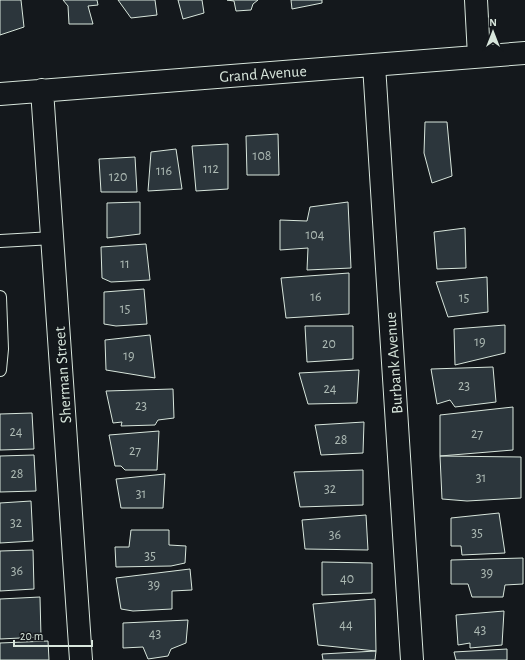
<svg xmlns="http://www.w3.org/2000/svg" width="525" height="660" font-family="'Alegreya Sans',sans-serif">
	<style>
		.building { fill: #2c363c; stroke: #d8e6dc }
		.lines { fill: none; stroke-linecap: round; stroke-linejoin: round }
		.lane-casing { stroke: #d8e6dc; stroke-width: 14 }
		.street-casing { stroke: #d8e6dc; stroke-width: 24 }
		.lane { stroke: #14181c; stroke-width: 12 }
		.street { stroke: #14181c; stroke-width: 22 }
		.labels { text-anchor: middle; stroke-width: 3; stroke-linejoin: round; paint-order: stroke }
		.number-label { font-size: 14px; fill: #adbab4 }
		.street-label { font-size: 16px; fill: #d8e6dc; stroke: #14181c }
	</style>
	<rect width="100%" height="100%" fill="#14181c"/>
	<path class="building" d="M 0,0 L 21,0 L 24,27 L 0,35 Z
		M 63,0 L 97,0 L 98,5 L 88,6 L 93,24 L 69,24 L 68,6 Z
		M 118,0 L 155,0 L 157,15 L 131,18 Z
		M 178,0 L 202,0 L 204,13 L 183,19 Z
		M 227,0 L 258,0 L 253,4 L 251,10 L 236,11 L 234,1 Z
		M 291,0 L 322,0 L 322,3 L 292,9 Z
		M 425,122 L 447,122 L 452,176 L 432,183 L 424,153 Z
		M 278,134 L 279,175 L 247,175 L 246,136 Z
		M 228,144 L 228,189 L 196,191 L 192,146 Z
		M 176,149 L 182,189 L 148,191 L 151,152 Z
		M 135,157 L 137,192 L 101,192 L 99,159 Z
		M 140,202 L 140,234 L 107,238 L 107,203 Z
		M 348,202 L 351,268 L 307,270 L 308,248 L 280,250 L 280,220 L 307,221 L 310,207 Z
		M 465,228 L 466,268 L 437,269 L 434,232 Z
		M 146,244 L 150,280 L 111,282 L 102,278 L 101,247 Z
		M 349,273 L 349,314 L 286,318 L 281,278 Z
		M 487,277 L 488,312 L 448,317 L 436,282 Z
		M 144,289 L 147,324 L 116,326 L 104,324 L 104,292 Z
		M 505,325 L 505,353 L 455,365 L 454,329 Z
		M 305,326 L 353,326 L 353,359 L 307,362 Z
		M 150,335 L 155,378 L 106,370 L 105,340 Z
		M 493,367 L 496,402 L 455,407 L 450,400 L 437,404 L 431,369 Z
		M 359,370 L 357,403 L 308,404 L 299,373 Z
		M 173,389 L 174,418 L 158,420 L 155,425 L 121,426 L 122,422 L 113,423 L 106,391 Z
		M 513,407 L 513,450 L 440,456 L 440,415 Z
		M 32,413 L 34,449 L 0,450 L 0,414 Z
		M 364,422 L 363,453 L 321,455 L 315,425 Z
		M 159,431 L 157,470 L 125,470 L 121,466 L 115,466 L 109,435 Z
		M 34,455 L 36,491 L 0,492 L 0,456 Z
		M 440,456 L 521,457 L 521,498 L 467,501 L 442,499 Z
		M 363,470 L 363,505 L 300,507 L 294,472 Z
		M 165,474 L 163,508 L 121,508 L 116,479 Z
		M 31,501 L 33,541 L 0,543 L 0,503 Z
		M 499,513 L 505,553 L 462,555 L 461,546 L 451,546 L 451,518 Z
		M 366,515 L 368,550 L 305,549 L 302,520 Z
		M 131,530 L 169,530 L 169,545 L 186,546 L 185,563 L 171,566 L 116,567 L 115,547 L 129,547 Z
		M 33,550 L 34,589 L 0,591 L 0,551 Z
		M 523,558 L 523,584 L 505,585 L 503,597 L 472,597 L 468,584 L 451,584 L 451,560 Z
		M 322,562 L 372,563 L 372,593 L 322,595 Z
		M 190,569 L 192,590 L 172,591 L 172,609 L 133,611 L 121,609 L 116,578 Z
		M 40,597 L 41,637 L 0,639 L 0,599 Z
		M 375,599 L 376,651 L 318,645 L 313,604 Z
		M 504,611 L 502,645 L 470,648 L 470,643 L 458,645 L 456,615 Z
		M 188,620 L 186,643 L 171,649 L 168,656 L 148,659 L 143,647 L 123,648 L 123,623 Z
		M 48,641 L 49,660 L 0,660 L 0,643 Z
		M 507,649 L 507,660 L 456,660 L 454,652 Z
		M 376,651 L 375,660 L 323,660 L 322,654 Z"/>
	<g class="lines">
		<g class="lane-casing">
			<path id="lane" d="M 0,241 L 53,238
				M 0,297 L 2,349 L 0,370"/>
		</g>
		<g class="street-casing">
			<path id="street" d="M 476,0 L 479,56
				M 374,65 L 412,660
				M 42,90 L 81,660
				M 0,94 L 525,53"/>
		</g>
		<use href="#lane" class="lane"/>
		<use href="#street" class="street"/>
	</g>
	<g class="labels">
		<g class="number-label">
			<text x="262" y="160">108</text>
			<text x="211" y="173">112</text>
			<text x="164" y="175">116</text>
			<text x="118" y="181">120</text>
			<text x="315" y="239">104</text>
			<text x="125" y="268">11</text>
			<text x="316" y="301">16</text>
			<text x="464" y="302">15</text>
			<text x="125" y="313">15</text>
			<text x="480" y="346">19</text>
			<text x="329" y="348">20</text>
			<text x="129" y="360">19</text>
			<text x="464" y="390">23</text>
			<text x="330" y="393">24</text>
			<text x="141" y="410">23</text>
			<text x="16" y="436">24</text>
			<text x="477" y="438">27</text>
			<text x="341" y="444">28</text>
			<text x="135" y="455">27</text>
			<text x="17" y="478">28</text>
			<text x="481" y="482">31</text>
			<text x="330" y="493">32</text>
			<text x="141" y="498">31</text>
			<text x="16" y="527">32</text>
			<text x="477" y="537">35</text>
			<text x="335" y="539">36</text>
			<text x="150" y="560">35</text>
			<text x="17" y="575">36</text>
			<text x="487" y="577">39</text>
			<text x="347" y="583">40</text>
			<text x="154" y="589">39</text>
			<text x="346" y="629">44</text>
			<text x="480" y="634">43</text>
			<text x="155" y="638">43</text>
		</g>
		<g class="street-label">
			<text transform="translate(263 73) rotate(-4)" y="6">Grand Avenue</text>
			<text transform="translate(393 363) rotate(-94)" y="6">Burbank Avenue</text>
			<text transform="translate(62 375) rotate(-94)" y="6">Sherman Street</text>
		</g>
	</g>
	<g transform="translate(493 32)" stroke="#14181c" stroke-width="3" paint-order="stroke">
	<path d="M0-3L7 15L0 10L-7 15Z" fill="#d8e6dc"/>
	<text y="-6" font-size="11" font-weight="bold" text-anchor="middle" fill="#d8e6dc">N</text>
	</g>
	<path d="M14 640v6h78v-6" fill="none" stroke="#d8e6dc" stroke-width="2"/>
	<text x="20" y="640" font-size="12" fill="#d8e6dc" stroke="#14181c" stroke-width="3" paint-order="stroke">20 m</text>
</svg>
